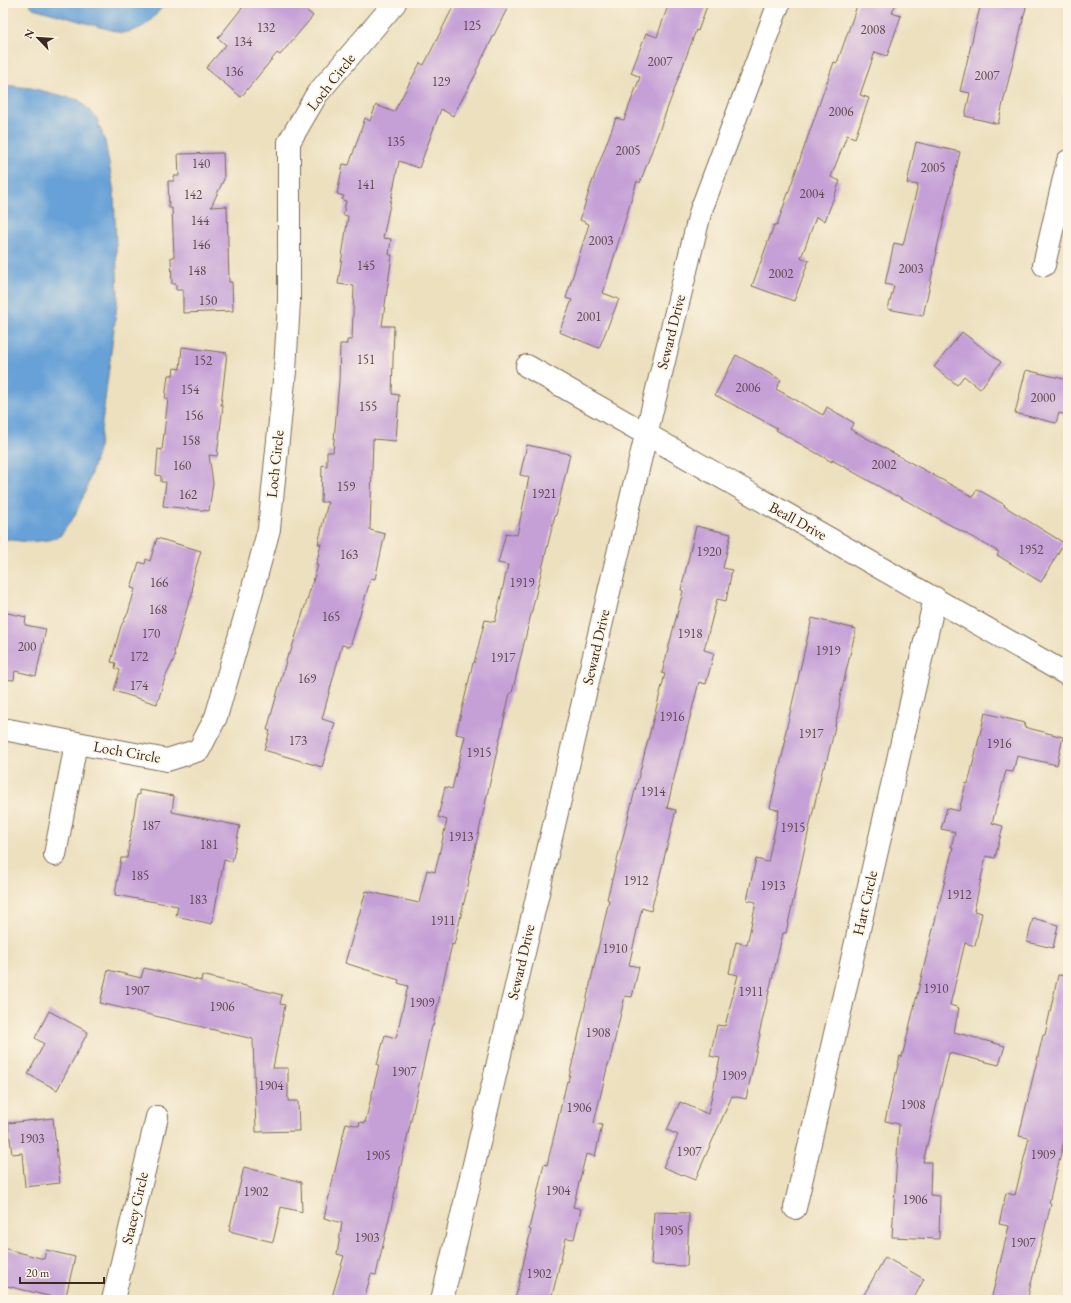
<svg xmlns="http://www.w3.org/2000/svg" width="1071" height="1303" font-family="'EB Garamond',serif">
	<style>
		.water { fill: #67a1d7; stroke: #51667a }
		.building { fill: #c5a0d7 }
		.lines { fill: none; stroke-linecap: round; stroke-linejoin: round }
		.minor-casing { stroke: #796a56; stroke-width: 24 }
		.minor { stroke: #fff; stroke-width: 22 }
		.labels { text-anchor: middle; stroke-width: 3.5; stroke-linejoin: round; paint-order: stroke }
		.number-label { font-size: 13px; fill: #5e484c }
		.street-label { font-size: 15px; fill: #3b2a1e; stroke: #fcf5e5 }
	</style>
	<rect width="100%" height="100%" fill="#fcf5e5"/>
	<filter id="ink" filterUnits="userSpaceOnUse"><feTurbulence type="fractalNoise" baseFrequency=".025" numOctaves="2"/><feDisplacementMap in="SourceGraphic" scale="8" xChannelSelector="R" yChannelSelector="G"/><feConvolveMatrix kernelMatrix="1 2 1 2 8 2 1 2 1" color-interpolation-filters="sRGB"/></filter>
	<filter id="wash" filterUnits="userSpaceOnUse"><feTurbulence type="fractalNoise" baseFrequency=".012" numOctaves="4" result="noise"/><feDisplacementMap in="SourceGraphic" scale="16" xChannelSelector="R" yChannelSelector="G"/><feGaussianBlur stdDeviation="0.9" result="paint"/><feColorMatrix in="noise" values="0 0 0 0 0 0 0 0 0 0 0 0 0 0 0 0 0 1.4 0 .05"/><feComposite in="paint" operator="in"/></filter>
	<g filter="url(#wash)">
		<rect width="100%" height="100%" fill="#ede0bf"/>
		<path class="water" d="M 28,3 L 166,3 C 150,21 147,29 122,33 L 33,8 Z
			M 3,85 L 31,88 L 79,100 L 96,117 L 105,141 L 114,192 L 118,297 L 99,447 L 86,490 L 74,517 L 60,536 L 49,540 L 29,542 L 3,539 Z"/>
		<g id="blocks">
			<path class="building" d="M 246,3 L 298,3 L 313,16 L 280,55 L 277,53 L 241,97 L 206,68 L 226,45 L 218,38 Z
				M 455,3 L 510,3 L 476,71 L 477,72 L 453,116 L 441,109 L 419,168 L 399,161 L 383,238 L 391,239 L 389,255 L 392,255 L 382,326 L 394,326 L 392,394 L 399,395 L 396,441 L 373,439 L 370,530 L 385,534 L 375,579 L 371,578 L 350,647 L 342,645 L 322,719 L 335,723 L 322,767 L 264,750 L 270,731 L 267,730 L 288,654 L 290,654 L 318,565 L 316,565 L 321,544 L 318,544 L 328,502 L 321,502 L 322,465 L 327,466 L 327,452 L 333,452 L 339,381 L 340,344 L 347,344 L 347,340 L 352,340 L 354,286 L 338,284 L 348,216 L 343,215 L 346,201 L 342,200 L 344,196 L 337,194 L 343,164 L 349,165 L 365,118 L 370,121 L 376,105 L 394,112 L 420,63 L 424,65 Z
				M 669,3 L 708,3 L 698,31 L 696,30 L 640,183 L 637,181 L 603,293 L 619,299 L 599,348 L 559,332 L 572,300 L 566,298 L 589,224 L 580,220 L 591,185 L 616,118 L 624,120 L 640,77 L 631,73 L 646,33 L 657,37 Z
				M 858,3 L 896,3 L 892,13 L 901,16 L 887,56 L 875,52 L 860,95 L 869,98 L 855,138 L 847,135 L 831,177 L 840,181 L 825,221 L 816,217 L 801,258 L 809,260 L 794,301 L 752,286 L 774,225 L 777,225 L 834,62 L 837,63 Z
				M 981,3 L 1027,3 L 998,124 L 965,116 L 970,93 L 960,91 Z
				M 916,142 L 960,152 L 936,252 L 937,252 L 923,316 L 888,309 L 894,286 L 885,284 L 894,243 L 903,245 L 918,185 L 907,183 Z
				M 223,153 L 224,179 L 211,207 L 227,206 L 229,282 L 232,282 L 233,311 L 183,313 L 183,290 L 176,290 L 176,284 L 172,284 L 171,257 L 174,257 L 172,208 L 169,208 L 168,181 L 174,181 L 174,176 L 179,176 L 178,154 Z
				M 962,332 L 1001,362 L 980,389 L 964,376 L 957,385 L 934,367 Z
				M 182,347 L 227,353 L 221,405 L 223,405 L 217,456 L 209,455 L 213,483 L 209,511 L 163,506 L 166,482 L 161,482 L 161,476 L 156,475 L 158,449 L 162,450 L 168,399 L 165,399 L 168,375 L 173,375 L 174,368 L 180,369 Z
				M 736,355 L 781,380 L 776,389 L 823,415 L 827,407 L 854,423 L 850,429 L 973,497 L 977,489 L 1005,505 L 1004,506 L 1064,543 L 1041,582 L 997,555 L 999,552 L 896,495 L 896,496 L 832,460 L 832,462 L 776,430 L 777,428 L 715,395 Z
				M 1026,370 L 1068,380 L 1068,415 L 1059,413 L 1056,423 L 1015,413 Z
				M 527,445 L 570,454 L 556,515 L 555,515 L 512,693 L 510,693 L 468,880 L 469,881 L 454,945 L 452,944 L 433,1026 L 432,1026 L 391,1210 L 376,1275 L 371,1274 L 364,1300 L 331,1300 L 344,1256 L 337,1254 L 342,1223 L 324,1218 L 346,1123 L 359,1126 L 360,1122 L 365,1123 L 379,1065 L 377,1065 L 385,1035 L 396,1038 L 408,986 L 398,983 L 399,980 L 345,963 L 366,891 L 419,903 L 427,870 L 435,872 L 447,820 L 438,817 L 445,787 L 452,789 L 465,736 L 456,734 L 473,663 L 474,663 L 485,620 L 495,622 L 508,565 L 498,563 L 506,533 L 517,535 L 529,477 L 520,475 Z
				M 696,526 L 731,534 L 723,568 L 732,570 L 726,601 L 717,599 L 704,650 L 714,653 L 706,684 L 699,682 L 682,749 L 681,749 L 667,808 L 676,810 L 651,911 L 642,908 L 629,965 L 639,967 L 632,997 L 625,996 L 609,1064 L 608,1064 L 594,1123 L 602,1125 L 595,1156 L 586,1154 L 573,1207 L 581,1209 L 574,1239 L 566,1238 L 551,1300 L 515,1300 L 531,1230 L 529,1229 L 544,1164 L 547,1165 L 567,1081 L 568,1082 L 609,900 L 607,899 L 665,674 L 662,673 L 683,591 L 681,590 Z
				M 157,538 L 201,551 L 193,577 L 192,596 L 188,605 L 174,652 L 175,657 L 165,678 L 157,704 L 114,691 L 120,670 L 115,668 L 116,663 L 111,662 L 121,626 L 128,613 L 135,589 L 131,588 L 139,562 L 145,564 L 146,559 L 150,561 Z
				M 3,612 L 26,617 L 25,625 L 46,629 L 36,676 L 15,671 L 14,680 L 3,679 Z
				M 812,618 L 856,629 L 839,702 L 840,703 L 832,740 L 825,767 L 823,767 L 804,851 L 786,933 L 783,933 L 759,1034 L 760,1034 L 746,1099 L 732,1096 L 695,1180 L 663,1167 L 678,1135 L 667,1130 L 680,1102 L 708,1114 L 720,1058 L 710,1056 L 717,1025 L 725,1026 L 738,975 L 729,973 L 736,942 L 747,945 L 756,902 L 747,900 L 756,859 L 768,862 L 779,810 L 770,808 L 786,739 L 784,739 Z
				M 985,713 L 1025,723 L 1024,727 L 1063,737 L 1057,765 L 1017,756 L 1013,772 L 1006,771 L 992,823 L 1003,826 L 995,858 L 986,856 L 974,911 L 982,913 L 975,946 L 965,943 L 950,1005 L 959,1008 L 954,1032 L 1005,1046 L 999,1065 L 949,1053 L 923,1162 L 931,1162 L 930,1195 L 940,1196 L 939,1239 L 892,1237 L 899,1124 L 885,1121 L 900,1056 L 902,1057 L 953,847 L 951,847 L 955,832 L 941,829 L 947,808 L 959,811 L 966,783 L 968,784 Z
				M 139,790 L 174,796 L 172,812 L 240,826 L 232,862 L 224,860 L 212,924 L 176,916 L 178,906 L 115,895 L 121,858 L 127,858 L 137,795 L 139,795 Z
				M 1033,918 L 1058,925 L 1053,948 L 1027,942 Z
				M 144,968 L 201,981 L 202,975 L 282,995 L 280,1004 L 285,1005 L 273,1068 L 288,1068 L 288,1101 L 298,1101 L 299,1131 L 256,1132 L 253,1039 L 100,1003 L 108,970 L 141,978 Z
				M 1058,975 L 1068,976 L 1068,1124 L 1049,1203 L 1051,1204 L 1027,1300 L 991,1300 L 1009,1226 L 999,1224 L 1006,1193 L 1015,1195 L 1029,1138 L 1019,1136 L 1043,1035 L 1045,1035 Z
				M 49,1011 L 88,1032 L 57,1090 L 28,1074 L 44,1044 L 35,1038 Z
				M 53,1118 L 60,1183 L 25,1187 L 22,1153 L 12,1154 L 8,1123 Z
				M 244,1167 L 301,1182 L 302,1212 L 281,1207 L 273,1242 L 229,1231 Z
				M 654,1212 L 689,1213 L 687,1266 L 651,1265 Z
				M 3,1248 L 44,1259 L 46,1250 L 75,1257 L 65,1300 L 3,1285 Z
				M 885,1257 L 924,1279 L 913,1300 L 861,1300 Z"/>
		</g>
	</g>
	<g filter="url(#ink)">
		<use href="#blocks" fill-opacity="0" stroke="#796a56" stroke-width="1"/>
		<g class="lines">
			<g class="minor-casing">
				<path id="minor" d="M 1044,265 L 1068,161
					M 527,366 C 707,470 888,571 1068,675
					M 3,729 L 167,760 L 199,750 L 216,717 L 245,617 L 269,529 L 285,371 L 289,301 L 289,142 L 317,94 L 395,3
					M 55,855 L 76,743
					M 795,1208 L 935,598
					M 113,1300 L 157,1117
					M 442,1300 L 646,435 L 700,213 L 779,3"/>
			</g>
			<use href="#minor" class="minor"/>
		</g>
	</g>
	<g class="labels">
		<g class="number-label">
			<text x="472" y="30">125</text>
			<text x="266" y="32">132</text>
			<text x="873" y="34">2008</text>
			<text x="243" y="46">134</text>
			<text x="660" y="66">2007</text>
			<text x="234" y="76">136</text>
			<text x="987" y="80">2007</text>
			<text x="441" y="86">129</text>
			<text x="841" y="116">2006</text>
			<text x="396" y="146">135</text>
			<text x="628" y="155">2005</text>
			<text x="201" y="168">140</text>
			<text x="933" y="172">2005</text>
			<text x="366" y="189">141</text>
			<text x="812" y="198">2004</text>
			<text x="193" y="199">142</text>
			<text x="200" y="225">144</text>
			<text x="601" y="245">2003</text>
			<text x="201" y="249">146</text>
			<text x="366" y="270">145</text>
			<text x="911" y="273">2003</text>
			<text x="197" y="275">148</text>
			<text x="781" y="278">2002</text>
			<text x="208" y="305">150</text>
			<text x="589" y="321">2001</text>
			<text x="366" y="364">151</text>
			<text x="203" y="365">152</text>
			<text x="748" y="392">2006</text>
			<text x="190" y="394">154</text>
			<text x="1043" y="402">2000</text>
			<text x="368" y="411">155</text>
			<text x="194" y="420">156</text>
			<text x="191" y="445">158</text>
			<text x="884" y="469">2002</text>
			<text x="182" y="470">160</text>
			<text x="346" y="491">159</text>
			<text x="544" y="498">1921</text>
			<text x="188" y="499">162</text>
			<text x="1031" y="554">1952</text>
			<text x="709" y="556">1920</text>
			<text x="349" y="559">163</text>
			<text x="159" y="587">166</text>
			<text x="522" y="587">1919</text>
			<text x="158" y="614">168</text>
			<text x="331" y="621">165</text>
			<text x="151" y="638">170</text>
			<text x="690" y="638">1918</text>
			<text x="27" y="651">200</text>
			<text x="828" y="655">1919</text>
			<text x="139" y="661">172</text>
			<text x="503" y="662">1917</text>
			<text x="307" y="683">169</text>
			<text x="139" y="690">174</text>
			<text x="672" y="721">1916</text>
			<text x="811" y="738">1917</text>
			<text x="298" y="745">173</text>
			<text x="999" y="748">1916</text>
			<text x="479" y="757">1915</text>
			<text x="653" y="796">1914</text>
			<text x="151" y="830">187</text>
			<text x="793" y="832">1915</text>
			<text x="461" y="841">1913</text>
			<text x="209" y="849">181</text>
			<text x="140" y="880">185</text>
			<text x="636" y="885">1912</text>
			<text x="773" y="890">1913</text>
			<text x="959" y="899">1912</text>
			<text x="198" y="904">183</text>
			<text x="443" y="925">1911</text>
			<text x="615" y="953">1910</text>
			<text x="936" y="993">1910</text>
			<text x="137" y="995">1907</text>
			<text x="751" y="996">1911</text>
			<text x="422" y="1007">1909</text>
			<text x="222" y="1011">1906</text>
			<text x="598" y="1037">1908</text>
			<text x="404" y="1076">1907</text>
			<text x="734" y="1080">1909</text>
			<text x="271" y="1090">1904</text>
			<text x="913" y="1109">1908</text>
			<text x="579" y="1112">1906</text>
			<text x="32" y="1143">1903</text>
			<text x="689" y="1156">1907</text>
			<text x="1043" y="1159">1909</text>
			<text x="378" y="1160">1905</text>
			<text x="558" y="1195">1904</text>
			<text x="256" y="1196">1902</text>
			<text x="915" y="1204">1906</text>
			<text x="671" y="1235">1905</text>
			<text x="367" y="1242">1903</text>
			<text x="1023" y="1247">1907</text>
			<text x="539" y="1278">1902</text>
		</g>
		<g class="street-label">
			<text transform="translate(331 82) rotate(-52)" y="5">Loch Circle</text>
			<text transform="translate(671 332) rotate(-76)" y="5">Seward Drive</text>
			<text transform="translate(275 464) rotate(-84)" y="5">Loch Circle</text>
			<text transform="translate(798 521) rotate(29)" y="5">Beall Drive</text>
			<text transform="translate(596 647) rotate(-77)" y="5">Seward Drive</text>
			<text transform="translate(127 752) rotate(10)" y="5">Loch Circle</text>
			<text transform="translate(865 903) rotate(-77)" y="5">Hart Circle</text>
			<text transform="translate(521 962) rotate(-77)" y="5">Seward Drive</text>
			<text transform="translate(135 1208) rotate(-77)" y="5">Stacey Circle</text>
		</g>
	</g>
	<rect width="1071" height="1303" fill="none" stroke="#fcf5e5" stroke-width="16"/>
	<g transform="translate(38 38) rotate(295)" stroke="#fcf5e5" stroke-width="3" paint-order="stroke">
	<path d="M0-3L7 15L0 10L-7 15Z" fill="#3b2a1e"/>
	<text y="-6" font-size="11" font-weight="bold" text-anchor="middle" fill="#3b2a1e">N</text>
	</g>
	<path d="M20 1277v6h84v-6" fill="none" stroke="#3b2a1e" stroke-width="2"/>
	<text x="26" y="1277" font-size="12" fill="#3b2a1e" stroke="#fcf5e5" stroke-width="3" paint-order="stroke">20 m</text>
</svg>
